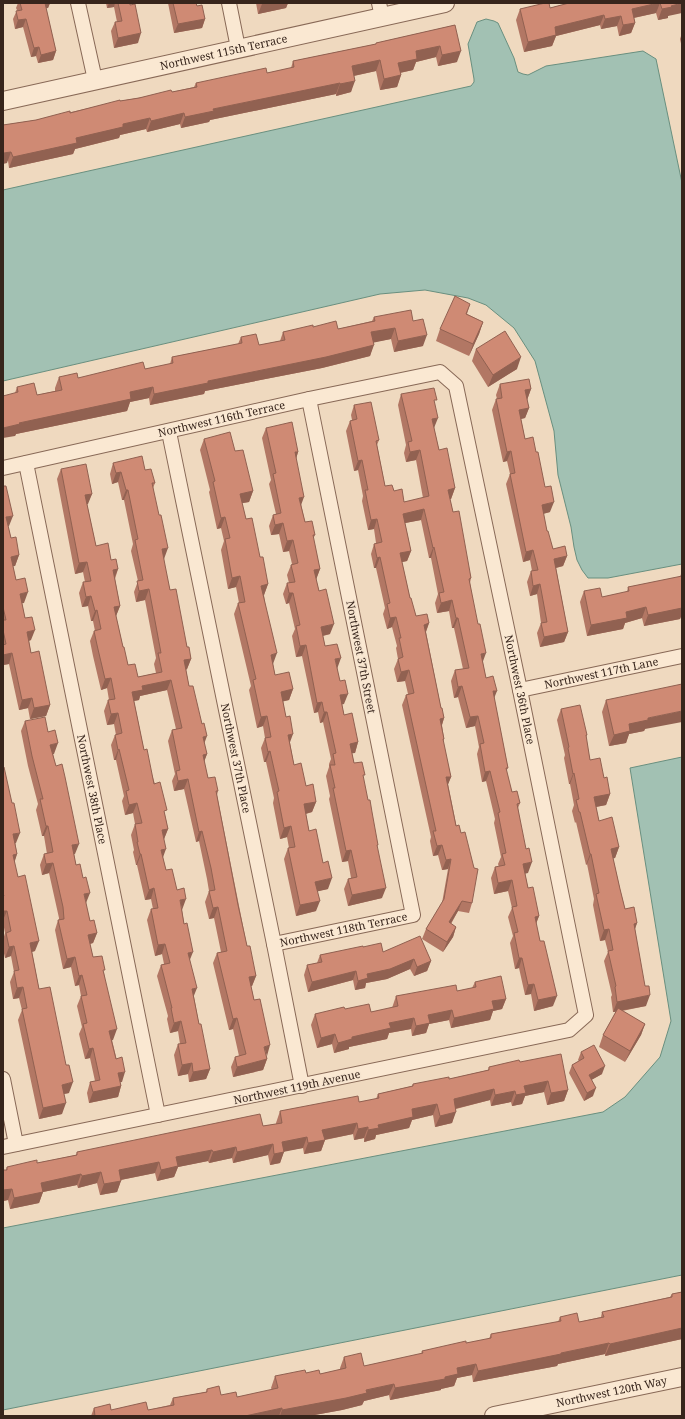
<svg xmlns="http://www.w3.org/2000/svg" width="685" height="1419" font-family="'Noto Serif',serif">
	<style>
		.water { fill: #a2c1b3; stroke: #698f7f }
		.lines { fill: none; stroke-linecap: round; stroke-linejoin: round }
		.minor-casing { stroke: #886957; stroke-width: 16 }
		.tertiary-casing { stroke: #886957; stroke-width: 20 }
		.minor { stroke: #fae8d2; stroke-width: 14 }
		.tertiary { stroke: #fae8d2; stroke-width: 18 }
		.wall { fill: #b27764 }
		.shaded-wall { fill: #916151 }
		.building { fill: #cf8a74; stroke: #916151 }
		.labels { text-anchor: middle; stroke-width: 3; stroke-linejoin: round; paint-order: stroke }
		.street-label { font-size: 11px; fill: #37251c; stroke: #f6e4cf }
	</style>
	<rect width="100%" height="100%" fill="#efd9bf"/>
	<path class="water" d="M 486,19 L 494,21 L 498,23 L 514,58 L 518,72 L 523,74 L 528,75 L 546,66 L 643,51 L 656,59 L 682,183 L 682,564 L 608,578 L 588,578 L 582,570 L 577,560 L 574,547 L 571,527 L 558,475 L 554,431 L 535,361 L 514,328 L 486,305 L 468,298 L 425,290 L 380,294 L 3,381 L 3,190 L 471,86 L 474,82 L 474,79 L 468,44 L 477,22 Z
		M 682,757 L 682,1275 L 3,1410 L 3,1228 L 603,1112 L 625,1097 L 660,1057 L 671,1021 L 630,768 Z"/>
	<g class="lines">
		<g class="minor-casing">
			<g id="minor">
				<path d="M 78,3 L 95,80"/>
				<path d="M 229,3 L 238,48"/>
				<path d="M 379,3 L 382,17"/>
				<path id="s1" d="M 169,432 L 274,944 L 302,1086"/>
				<path id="s2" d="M 26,463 L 158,1115"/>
				<path id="s3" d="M 3,468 L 309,399 L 440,372 L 456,386 L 520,690 L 586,1015 L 569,1030 L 3,1147"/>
				<path id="s4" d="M 520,690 L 682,656"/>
				<path id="s5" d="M 274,944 L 413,915 L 309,399"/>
				<path d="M 3,1079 L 16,1144"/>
			</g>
		</g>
		<g class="tertiary-casing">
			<g id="tertiary">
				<path id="s6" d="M 3,101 L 445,3"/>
				<path id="s7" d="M 494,1416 L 682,1377"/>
			</g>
		</g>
		<use href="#minor" class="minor"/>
		<use href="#tertiary" class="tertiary"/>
	</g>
	<path class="wall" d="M 18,3 L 50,3 L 48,8 L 46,8 L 56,51 L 53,60 L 38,63 L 36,56 L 31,57 L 23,27 L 15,29 L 13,19 L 17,10 L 16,8 Z
		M 106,3 L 130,3 L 138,43 L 114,48 L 111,31 L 115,22 L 117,22 L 114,7 L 107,8 Z
		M 168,3 L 196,3 L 197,6 L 205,19 L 202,28 L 174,33 Z
		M 256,3 L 288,3 L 286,8 L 258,14 Z
		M 569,3 L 682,3 L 668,16 L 668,18 L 658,20 L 656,13 L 634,18 L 635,23 L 631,33 L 619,36 L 617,26 L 601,29 L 600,25 L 556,36 L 552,46 L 524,52 L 516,20 L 520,9 L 550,8 Z
		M 455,25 L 457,62 L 438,66 L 436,57 L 416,62 L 413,70 L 400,73 L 401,75 L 397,87 L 380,90 L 376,71 L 354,76 L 351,92 L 336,96 L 336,94 L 210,120 L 209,122 L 181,128 L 180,124 L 147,132 L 146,129 L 120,135 L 119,138 L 75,149 L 73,154 L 9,168 L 3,125 L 36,120 L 120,101 L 172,92 L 194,87 L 196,83 L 267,73 L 291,68 L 293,61 L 376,44 L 376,43 Z
		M 682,33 L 682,48 L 680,39 Z
		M 470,304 L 467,314 L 483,322 L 479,334 L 469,356 L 436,341 L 440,329 Z
		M 374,317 L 413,321 L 423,346 L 394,352 L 391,339 L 374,342 L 370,356 L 322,368 L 205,391 L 204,394 L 150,405 L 149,398 L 130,402 L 127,411 L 16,434 L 15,436 L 15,393 L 17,387 L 37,395 L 55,391 L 55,388 L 59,377 L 78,378 L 145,369 L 170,364 L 172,357 L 238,344 L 241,337 L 259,345 L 280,341 L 283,332 L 313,327 L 338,329 L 372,321 Z
		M 476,349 L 517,369 L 488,387 L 472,361 Z
		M 500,384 L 531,389 L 527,400 L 529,408 L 525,418 L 521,419 L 525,439 L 536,452 L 550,512 L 543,514 L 547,531 L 553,549 L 567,556 L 563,566 L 556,568 L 568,632 L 564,642 L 540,647 L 537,633 L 541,623 L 537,594 L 530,596 L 527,582 L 531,571 L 532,571 L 530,560 L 523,562 L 506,484 L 510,474 L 507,461 L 503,462 L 492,410 L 496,399 L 497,399 L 496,395 Z
		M 401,394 L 435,404 L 434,428 L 439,450 L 455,488 L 451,499 L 450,499 L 453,512 L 471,578 L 470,583 L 483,663 L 486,678 L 494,697 L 508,768 L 506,771 L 512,792 L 520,803 L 518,808 L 528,873 L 525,873 L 528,888 L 539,916 L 536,924 L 553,1006 L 534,1011 L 531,994 L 525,995 L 519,968 L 515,969 L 510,943 L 513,936 L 508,917 L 512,908 L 508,891 L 494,894 L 491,878 L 495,867 L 499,867 L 498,864 L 501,857 L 494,823 L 495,819 L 486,781 L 482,782 L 477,754 L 479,747 L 475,726 L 466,728 L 458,697 L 454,698 L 451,681 L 455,670 L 463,669 L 454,628 L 452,628 L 449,611 L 437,613 L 435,603 L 438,594 L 431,558 L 429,558 L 421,520 L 405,523 L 411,551 L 407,561 L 402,562 L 410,598 L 416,616 L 429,623 L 426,632 L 441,708 L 444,718 L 442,725 L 444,739 L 443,742 L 451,777 L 448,784 L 472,903 L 469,913 L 458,911 L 451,924 L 456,927 L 453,937 L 443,952 L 422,939 L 426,929 L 442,903 L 448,869 L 442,870 L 438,855 L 433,856 L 430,841 L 431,837 L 402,705 L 406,695 L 408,694 L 405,681 L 397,682 L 394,669 L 398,659 L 396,648 L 397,646 L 392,627 L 387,629 L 383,614 L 385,608 L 376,568 L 374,568 L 371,554 L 374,544 L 376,543 L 374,529 L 368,530 L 362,501 L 363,496 L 358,470 L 354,471 L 346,431 L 350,421 L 352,420 L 351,415 L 354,405 L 379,440 L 377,445 L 385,486 L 394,491 L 404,502 L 423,498 L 416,460 L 406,462 L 404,453 L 406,445 L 398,405 Z
		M 266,428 L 298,452 L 296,459 L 301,504 L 305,522 L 315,535 L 313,539 L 320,569 L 316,579 L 330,634 L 323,636 L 325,646 L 337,668 L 344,704 L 342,704 L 344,715 L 358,742 L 355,753 L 352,753 L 354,763 L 363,778 L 377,848 L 382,898 L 348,906 L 344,889 L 348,879 L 351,878 L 348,861 L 342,862 L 329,799 L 330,796 L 326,776 L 329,767 L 329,764 L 331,759 L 323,722 L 320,723 L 318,712 L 314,713 L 302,656 L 296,657 L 292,636 L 295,629 L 289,603 L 286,604 L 283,594 L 287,583 L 289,583 L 287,575 L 291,565 L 292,564 L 289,551 L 283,552 L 279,534 L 271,535 L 269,526 L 273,515 L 276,514 L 269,484 L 271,480 L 262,438 Z
		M 204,439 L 235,451 L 253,491 L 249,502 L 242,503 L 246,519 L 260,557 L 268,584 L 264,595 L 273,664 L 275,675 L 293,689 L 289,700 L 283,701 L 290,743 L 294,765 L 306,786 L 316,802 L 312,812 L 306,814 L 309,831 L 328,889 L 317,891 L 316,911 L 296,916 L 284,859 L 288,848 L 289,848 L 287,837 L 280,839 L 273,803 L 274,798 L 266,762 L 264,762 L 261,748 L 265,738 L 263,726 L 257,728 L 249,690 L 251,686 L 234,614 L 238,603 L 239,603 L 236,587 L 228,589 L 221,550 L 224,541 L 221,528 L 217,529 L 209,492 L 210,490 L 200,450 Z
		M 113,463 L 145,470 L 155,483 L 153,488 L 164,559 L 163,559 L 170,590 L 191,659 L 187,669 L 186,670 L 189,686 L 207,754 L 204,761 L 208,778 L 218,791 L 217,795 L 247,946 L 256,976 L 252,986 L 251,986 L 267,1059 L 263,1070 L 233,1077 L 231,1067 L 235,1057 L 239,1056 L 233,1029 L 229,1030 L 213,963 L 217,953 L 221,952 L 214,918 L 209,919 L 205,902 L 209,891 L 207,879 L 199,841 L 196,842 L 184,789 L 174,791 L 172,781 L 175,774 L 168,741 L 172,730 L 176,729 L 167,690 L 140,696 L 139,700 L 134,701 L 144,750 L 165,815 L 168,829 L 164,839 L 163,858 L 166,870 L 182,910 L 190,961 L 194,997 L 199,1024 L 210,1069 L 206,1079 L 189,1082 L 188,1074 L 178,1076 L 174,1055 L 178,1044 L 180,1044 L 178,1031 L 170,1033 L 167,1019 L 168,1016 L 157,976 L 161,965 L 164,964 L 162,954 L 155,956 L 147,920 L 151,909 L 153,909 L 151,899 L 145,900 L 137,865 L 136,865 L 133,852 L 134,850 L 131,835 L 135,824 L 133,813 L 125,815 L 122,801 L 124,796 L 116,760 L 114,760 L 111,745 L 115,735 L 116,735 L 114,724 L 107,725 L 104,711 L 108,700 L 109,700 L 107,688 L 101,690 L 93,656 L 90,641 L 94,631 L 95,631 L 93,621 L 91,621 L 88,606 L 82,607 L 79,593 L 83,582 L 85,582 L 83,572 L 75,574 L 57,479 L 61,469 L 92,494 L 87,504 L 96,546 L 111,560 L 118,569 L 115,579 L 120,606 L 116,616 L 123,647 L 128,665 L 138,677 L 156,673 L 154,664 L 156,658 L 145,600 L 136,602 L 134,592 L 138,581 L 131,551 L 133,544 L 124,500 L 122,500 L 118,482 L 112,484 L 110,474 Z
		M 3,486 L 9,526 L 8,526 L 11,538 L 19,555 L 15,566 L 13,566 L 16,580 L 24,603 L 22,603 L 25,618 L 31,640 L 29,641 L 31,653 L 50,705 L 46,716 L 30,719 L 28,708 L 19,710 L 9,664 L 3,665 Z
		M 682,571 L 682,614 L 680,619 L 644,626 L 642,618 L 625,623 L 623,629 L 587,636 L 580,602 L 584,591 L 602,597 L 627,592 L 628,587 L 680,577 Z
		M 606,700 L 645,729 L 644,731 L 629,734 L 626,743 L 609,746 L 602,712 Z
		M 561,709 L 587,735 L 586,737 L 590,760 L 604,778 L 610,794 L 606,805 L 596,807 L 599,821 L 619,847 L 615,858 L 613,858 L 620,889 L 625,909 L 637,923 L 635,929 L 646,1006 L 622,1011 L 645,1024 L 641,1035 L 625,1062 L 599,1047 L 603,1035 L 616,1012 L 613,1012 L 611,997 L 612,995 L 604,961 L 608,952 L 605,940 L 600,941 L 593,905 L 594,899 L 587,864 L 586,865 L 576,822 L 575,823 L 572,811 L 574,805 L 570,784 L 569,784 L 564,758 L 565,755 L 557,720 Z
		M 25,721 L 48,732 L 54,754 L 53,754 L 75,854 L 74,854 L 76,865 L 90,921 L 97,933 L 93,943 L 90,944 L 93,957 L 104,973 L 113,1040 L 112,1040 L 122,1082 L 120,1082 L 121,1086 L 118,1097 L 89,1103 L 87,1093 L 90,1082 L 95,1081 L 90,1058 L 85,1059 L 79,1034 L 82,1027 L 77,1006 L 81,996 L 79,985 L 75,986 L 71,967 L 63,969 L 55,930 L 58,920 L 59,920 L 59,918 L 49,873 L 42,875 L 40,865 L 44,854 L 47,854 L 44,836 L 42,836 L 36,810 L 38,804 L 28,766 L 21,731 Z
		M 3,767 L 17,854 L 14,862 L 35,951 L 32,952 L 39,989 L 69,1093 L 64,1094 L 62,1114 L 39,1119 L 18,1020 L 22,1010 L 19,998 L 13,999 L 10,982 L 14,972 L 11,956 L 5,958 L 3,949 L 3,940 L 5,933 L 3,922 Z
		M 363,947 L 383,952 L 431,961 L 427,971 L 414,976 L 410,969 L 387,979 L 366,983 L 365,988 L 355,990 L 353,980 L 308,992 L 304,975 L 307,965 L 317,963 L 320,955 Z
		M 475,982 L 506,999 L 502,1009 L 493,1011 L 490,1020 L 451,1028 L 449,1020 L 429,1024 L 426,1033 L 412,1036 L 411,1029 L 389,1033 L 387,1039 L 349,1047 L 349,1049 L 334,1053 L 332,1044 L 317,1048 L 311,1025 L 315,1014 L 345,1009 L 371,1012 L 392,1008 L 396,996 L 457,991 L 472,988 Z
		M 581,1052 L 602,1074 L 591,1080 L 593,1096 L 584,1101 L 569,1073 L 572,1065 L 579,1061 L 578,1060 Z
		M 520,1062 L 568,1090 L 564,1101 L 547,1105 L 544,1092 L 525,1096 L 522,1104 L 512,1106 L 511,1102 L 491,1106 L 490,1100 L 456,1109 L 452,1123 L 435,1127 L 433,1115 L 412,1120 L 409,1128 L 376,1135 L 375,1139 L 364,1142 L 364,1138 L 354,1140 L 353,1134 L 325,1140 L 321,1151 L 304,1154 L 303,1148 L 284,1151 L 280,1163 L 270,1165 L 268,1155 L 233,1163 L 232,1158 L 209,1163 L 208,1161 L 178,1167 L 174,1177 L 157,1181 L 155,1173 L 121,1180 L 117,1192 L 100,1195 L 97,1183 L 78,1188 L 77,1185 L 43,1192 L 39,1203 L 10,1209 L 8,1200 L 3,1201 L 3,1170 L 6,1170 L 7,1167 L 37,1163 L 76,1155 L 77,1152 L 263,1126 L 276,1124 L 276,1123 L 280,1111 L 359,1102 L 376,1099 L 378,1094 L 412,1086 L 413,1084 L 449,1079 L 488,1070 L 489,1067 Z
		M 682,1292 L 682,1339 L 605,1356 L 605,1354 L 558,1364 L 557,1366 L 473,1382 L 472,1375 L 457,1378 L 454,1386 L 441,1389 L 441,1390 L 390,1400 L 389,1395 L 364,1401 L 362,1405 L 342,1410 L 309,1416 L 91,1416 L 94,1408 L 111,1410 L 148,1410 L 170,1405 L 173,1398 L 206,1392 L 207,1389 L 221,1395 L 237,1397 L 272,1390 L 271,1388 L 275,1376 L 306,1373 L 320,1374 L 340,1370 L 340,1368 L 344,1357 L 364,1366 L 421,1354 L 422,1351 L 466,1343 L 489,1339 L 491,1334 L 558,1322 L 560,1317 L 579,1322 L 601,1317 L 602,1312 L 670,1297 L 672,1294 Z"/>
	<path class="shaded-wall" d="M 43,3 L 50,3 L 48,8 L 41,9 Z
		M 109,3 L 115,3 L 114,7 L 107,8 Z
		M 269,3 L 288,3 L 286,8 L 258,14 L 262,4 Z
		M 658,3 L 660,3 L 656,13 L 628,19 L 632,9 Z
		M 682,3 L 682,13 L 668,16 L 668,18 L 658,20 L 662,9 L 671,6 Z
		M 604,15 L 600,25 L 556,36 L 552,46 L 524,52 L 528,42 L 555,27 Z
		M 621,16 L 617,26 L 601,29 L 605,19 Z
		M 26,19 L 23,27 L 15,29 L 18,20 Z
		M 205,19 L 202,28 L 174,33 L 178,24 Z
		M 635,23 L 631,33 L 619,36 L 623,25 Z
		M 141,33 L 138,43 L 114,48 L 118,38 Z
		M 440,46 L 436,57 L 416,62 L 413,70 L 394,74 L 398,63 L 416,51 Z
		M 39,47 L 36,56 L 31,57 L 34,48 Z
		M 56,51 L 53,60 L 38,63 L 41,55 Z
		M 461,51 L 457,62 L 438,66 L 442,55 Z
		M 380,60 L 376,71 L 348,77 L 352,66 Z
		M 401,75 L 397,87 L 380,90 L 384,79 Z
		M 355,81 L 351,92 L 336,96 L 340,84 Z
		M 340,83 L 336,94 L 210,120 L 209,122 L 181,128 L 185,117 L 213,109 Z
		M 184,113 L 180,124 L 147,132 L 151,121 Z
		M 150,118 L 146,129 L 120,135 L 119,138 L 75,149 L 73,154 L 9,168 L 13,157 L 123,124 Z
		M 11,152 L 7,163 L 3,164 L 3,153 Z
		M 483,322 L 479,334 L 469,356 L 473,344 Z
		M 395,328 L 391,339 L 367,344 L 371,332 Z
		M 427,335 L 423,346 L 394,352 L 398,341 Z
		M 374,345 L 370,356 L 322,368 L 205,391 L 204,394 L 150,405 L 154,394 L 208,381 Z
		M 521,357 L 517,369 L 488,387 L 493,375 Z
		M 153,387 L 149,398 L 130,402 L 127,411 L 16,434 L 15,436 L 3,438 L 3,428 L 130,392 Z
		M 531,389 L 527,400 L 525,390 Z
		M 529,408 L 525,418 L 515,420 L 519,410 Z
		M 438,418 L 434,428 L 432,419 Z
		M 420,450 L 416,460 L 406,462 L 410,452 Z
		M 511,451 L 507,461 L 503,462 L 507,452 Z
		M 295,452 L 298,452 L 295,462 Z
		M 362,460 L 358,470 L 354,471 L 358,461 Z
		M 121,472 L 118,482 L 112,484 L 116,473 Z
		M 455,488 L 451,499 L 444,500 L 448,490 Z
		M 126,490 L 128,490 L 124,500 L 122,500 Z
		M 253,491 L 249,502 L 237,504 L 240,494 Z
		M 92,494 L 88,504 L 82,506 L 85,495 Z
		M 304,497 L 300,508 L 299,498 Z
		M 554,502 L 550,512 L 538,515 L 542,505 Z
		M 424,509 L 421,520 L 400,524 L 403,514 Z
		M 13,516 L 9,526 L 3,527 L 6,517 Z
		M 225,517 L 221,528 L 217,529 L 221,518 Z
		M 377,519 L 374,529 L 368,530 L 371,520 Z
		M 283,523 L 279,534 L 271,535 L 275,525 Z
		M 293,540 L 289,551 L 283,552 L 287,541 Z
		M 434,547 L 431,558 L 429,558 L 433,548 Z
		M 168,548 L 164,559 L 158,560 L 162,549 Z
		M 533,550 L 530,560 L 523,562 L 526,552 Z
		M 411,551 L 407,561 L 397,563 L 400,553 Z
		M 19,555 L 15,566 L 8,567 L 11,557 Z
		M 567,556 L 563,566 L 551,569 L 554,559 Z
		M 380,557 L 376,568 L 374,568 L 377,558 Z
		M 87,562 L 83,572 L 75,574 L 79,563 Z
		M 118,569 L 114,579 L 113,570 Z
		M 320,569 L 316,580 L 314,570 Z
		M 240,576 L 236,587 L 228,589 L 232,578 Z
		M 268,584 L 264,595 L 257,597 L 261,586 Z
		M 540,584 L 537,594 L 530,596 L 533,586 Z
		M 149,589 L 145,600 L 136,602 L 139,591 Z
		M 28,592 L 24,603 L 16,604 L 20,594 Z
		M 289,593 L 293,593 L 289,603 L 286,604 Z
		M 91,596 L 88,606 L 82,607 L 86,597 Z
		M 452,600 L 449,611 L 437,613 L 441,603 Z
		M 682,605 L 682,614 L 680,619 L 644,626 L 648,615 Z
		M 120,606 L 116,616 L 110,617 L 114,607 Z
		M 646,607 L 642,618 L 625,623 L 623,629 L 587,636 L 591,625 L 626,612 Z
		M 97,610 L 93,621 L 91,621 L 95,611 Z
		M 396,617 L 392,627 L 387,629 L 390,618 Z
		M 456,618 L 458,618 L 454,628 L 452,628 Z
		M 429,623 L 425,634 L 424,625 Z
		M 334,624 L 330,634 L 317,637 L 321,627 Z
		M 35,630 L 31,640 L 23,642 L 27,632 Z
		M 568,632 L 564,642 L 540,647 L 544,637 Z
		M 306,645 L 302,656 L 296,657 L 300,646 Z
		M 12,653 L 9,664 L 3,665 L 3,655 Z
		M 277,653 L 273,664 L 267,666 L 271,655 Z
		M 486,653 L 482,664 L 481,654 Z
		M 341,658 L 337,669 L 335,659 Z
		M 191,659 L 187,669 L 180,671 L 184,660 Z
		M 409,670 L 405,681 L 397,682 L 401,672 Z
		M 111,678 L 107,688 L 101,690 L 105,679 Z
		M 171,680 L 167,690 L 140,696 L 139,700 L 128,702 L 132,692 L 142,686 Z
		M 462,686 L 458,697 L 454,698 L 458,687 Z
		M 293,689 L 289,700 L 277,703 L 281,692 Z
		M 493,691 L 497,691 L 493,701 Z
		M 348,694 L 344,704 L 336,706 L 340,695 Z
		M 32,698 L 28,708 L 19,710 L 22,700 Z
		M 322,702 L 318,712 L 314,713 L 317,703 Z
		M 50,705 L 46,716 L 30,719 L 34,708 Z
		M 682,711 L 682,722 L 645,729 L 644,731 L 629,734 L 626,743 L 609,746 L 614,735 L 629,724 L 648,718 Z
		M 324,712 L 327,712 L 323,722 L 320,723 Z
		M 118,713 L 114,724 L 107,725 L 111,714 Z
		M 267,716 L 263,726 L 257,728 L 261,717 Z
		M 478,716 L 475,726 L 466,728 L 470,717 Z
		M 444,718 L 441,728 L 440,719 Z
		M 293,734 L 289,745 L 288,735 Z
		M 207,736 L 203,747 L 203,737 Z
		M 358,742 L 355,753 L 346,754 L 350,744 Z
		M 58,743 L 54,754 L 47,755 L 50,745 Z
		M 119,749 L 116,760 L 114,760 L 118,750 Z
		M 270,751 L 266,762 L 264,762 L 268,752 Z
		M 207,754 L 203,765 L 203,755 Z
		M 490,771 L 486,781 L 482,782 L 485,772 Z
		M 574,773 L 570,784 L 569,784 L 573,774 Z
		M 446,777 L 451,777 L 447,787 Z
		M 188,779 L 184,789 L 174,791 L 178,781 Z
		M 610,794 L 606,805 L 590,808 L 594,797 Z
		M 316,802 L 312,812 L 300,815 L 304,804 Z
		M 137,803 L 133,813 L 125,815 L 129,805 Z
		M 46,826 L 48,826 L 44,836 L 42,836 Z
		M 291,826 L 287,837 L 280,839 L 284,828 Z
		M 168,829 L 164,839 L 162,830 Z
		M 202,831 L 199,841 L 196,842 L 199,832 Z
		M 20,833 L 16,843 L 9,845 L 13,834 Z
		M 79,844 L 75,854 L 68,855 L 72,845 Z
		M 442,845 L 438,855 L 433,856 L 437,846 Z
		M 619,847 L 615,858 L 608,860 L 611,849 Z
		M 166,849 L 162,860 L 161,850 Z
		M 351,850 L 348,861 L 342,862 L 346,851 Z
		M 17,854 L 14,864 L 13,855 Z
		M 140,854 L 141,854 L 137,865 L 136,865 Z
		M 590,854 L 591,854 L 587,864 L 586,865 Z
		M 451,859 L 448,869 L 442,870 L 446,860 Z
		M 532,862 L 528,873 L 520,875 L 523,864 Z
		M 53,863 L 49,873 L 42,875 L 46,864 Z
		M 332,878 L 328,889 L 311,893 L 315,882 Z
		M 512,880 L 508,891 L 494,894 L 498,883 Z
		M 154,888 L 151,899 L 145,900 L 149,890 Z
		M 386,888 L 382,898 L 348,906 L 352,895 Z
		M 90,893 L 86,903 L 84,894 Z
		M 186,899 L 182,910 L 180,900 Z
		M 320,901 L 316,911 L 296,916 L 300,905 Z
		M 462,901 L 458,911 L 445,933 L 449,922 Z
		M 218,907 L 214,918 L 209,919 L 213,908 Z
		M 3,911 L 7,911 L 3,920 Z
		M 539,916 L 535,926 L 535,917 Z
		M 637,923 L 633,934 L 634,924 Z
		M 456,927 L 453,937 L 443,952 L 447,942 Z
		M 609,929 L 605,940 L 600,941 L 604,930 Z
		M 97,933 L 93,943 L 85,945 L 88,935 Z
		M 39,941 L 35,951 L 26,953 L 30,943 Z
		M 165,944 L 162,954 L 155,956 L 158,945 Z
		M 14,946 L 11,956 L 5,958 L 9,947 Z
		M 193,952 L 189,962 L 188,953 Z
		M 75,957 L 71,967 L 63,969 L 67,959 Z
		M 519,958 L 522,958 L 519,968 L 515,969 Z
		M 414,959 L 410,969 L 387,979 L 366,983 L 365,988 L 355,990 L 358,981 L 367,974 Z
		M 431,961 L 427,971 L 414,976 L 417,967 Z
		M 356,971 L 353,980 L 308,992 L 312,982 Z
		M 82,975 L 79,985 L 75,986 L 79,976 Z
		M 256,976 L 252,986 L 245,988 L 249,977 Z
		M 534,984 L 531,994 L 525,995 L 528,985 Z
		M 23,987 L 19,998 L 13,999 L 17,988 Z
		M 197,988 L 193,998 L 192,989 Z
		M 650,995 L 646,1006 L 613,1012 L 617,1002 Z
		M 557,996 L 553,1006 L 534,1011 L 538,1000 Z
		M 506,999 L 502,1009 L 493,1011 L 490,1020 L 451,1028 L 454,1018 L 492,1001 Z
		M 452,1010 L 449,1020 L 429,1024 L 426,1033 L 412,1036 L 416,1026 L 428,1015 Z
		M 237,1018 L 233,1029 L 229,1030 L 233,1019 Z
		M 414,1018 L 411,1029 L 389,1033 L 387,1039 L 349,1047 L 349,1049 L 334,1053 L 338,1043 L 352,1037 L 389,1023 Z
		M 181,1021 L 178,1031 L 170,1033 L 174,1023 Z
		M 645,1024 L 641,1035 L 625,1062 L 630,1051 Z
		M 117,1029 L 113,1040 L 106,1042 L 109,1031 Z
		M 335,1034 L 332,1044 L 317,1048 L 321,1038 Z
		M 270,1045 L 267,1056 L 264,1047 Z
		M 93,1048 L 90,1058 L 85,1059 L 89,1049 Z
		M 267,1059 L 263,1070 L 233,1077 L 237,1067 Z
		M 192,1063 L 188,1074 L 178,1076 L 182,1065 Z
		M 605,1066 L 602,1074 L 586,1083 L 589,1075 Z
		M 210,1069 L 206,1079 L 189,1082 L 193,1072 Z
		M 125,1072 L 122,1082 L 114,1083 L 118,1073 Z
		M 548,1081 L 544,1092 L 525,1096 L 522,1104 L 512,1106 L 516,1095 L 524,1086 Z
		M 73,1082 L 69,1093 L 58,1095 L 62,1085 Z
		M 121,1086 L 118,1097 L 89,1103 L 93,1092 Z
		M 596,1088 L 593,1096 L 584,1101 L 587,1093 Z
		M 494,1089 L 490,1100 L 450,1110 L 454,1099 Z
		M 568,1090 L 564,1101 L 547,1105 L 551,1093 Z
		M 515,1091 L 511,1102 L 491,1106 L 495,1095 Z
		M 66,1103 L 62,1114 L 39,1119 L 43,1108 Z
		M 437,1104 L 433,1115 L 412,1120 L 409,1128 L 376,1135 L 375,1139 L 364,1142 L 368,1130 L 378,1125 L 412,1109 Z
		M 456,1112 L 452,1123 L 435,1127 L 440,1116 Z
		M 357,1123 L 353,1134 L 318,1141 L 322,1130 Z
		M 368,1127 L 364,1138 L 354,1140 L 358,1129 Z
		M 307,1137 L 303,1148 L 278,1153 L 282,1142 Z
		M 325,1140 L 321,1151 L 304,1154 L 308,1143 Z
		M 273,1144 L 268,1155 L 233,1163 L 237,1152 Z
		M 236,1147 L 232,1158 L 209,1163 L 213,1152 Z
		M 212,1150 L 208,1161 L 178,1167 L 174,1177 L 157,1181 L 161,1170 L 176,1157 Z
		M 284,1152 L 280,1163 L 270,1165 L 274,1154 Z
		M 159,1162 L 155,1173 L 115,1181 L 119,1170 Z
		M 101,1172 L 97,1183 L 78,1188 L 82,1176 Z
		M 81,1174 L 77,1185 L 43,1192 L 39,1203 L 10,1209 L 14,1198 L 41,1183 Z
		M 121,1181 L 117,1192 L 100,1195 L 104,1184 Z
		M 12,1189 L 8,1200 L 3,1201 L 3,1190 Z
		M 682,1328 L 682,1339 L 605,1356 L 610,1344 Z
		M 609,1343 L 605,1354 L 558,1364 L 557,1366 L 473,1382 L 478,1371 Z
		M 476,1364 L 472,1375 L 457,1378 L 454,1386 L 441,1389 L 441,1390 L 390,1400 L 395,1388 L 445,1377 L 457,1368 Z
		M 394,1384 L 389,1395 L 364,1401 L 362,1405 L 342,1410 L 309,1416 L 280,1416 L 282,1410 Z
		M 282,1408 L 279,1416 L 245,1416 Z"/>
	<path class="building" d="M 20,3 L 45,3 L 56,51 L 41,55 L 39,47 L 34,48 L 26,19 L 18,20 L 16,11 L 22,10 Z
		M 118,3 L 130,3 L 130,5 L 135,4 L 141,33 L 118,38 L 115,22 L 122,21 Z
		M 173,3 L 196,3 L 197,6 L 202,5 L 205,19 L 178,24 Z
		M 261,3 L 269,3 L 262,4 Z
		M 545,3 L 549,3 L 550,8 L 569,3 L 658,3 L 632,9 L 635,23 L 623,25 L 621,16 L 605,19 L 604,15 L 555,27 L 556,35 L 528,42 L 520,9 Z
		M 660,3 L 682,3 L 671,6 L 672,7 L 662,9 Z
		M 455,25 L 461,51 L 442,55 L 440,46 L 416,51 L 417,59 L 398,63 L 401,75 L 384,79 L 380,60 L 352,66 L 355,81 L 340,84 L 340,83 L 213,109 L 214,111 L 185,117 L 184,113 L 151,121 L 150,118 L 123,124 L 123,127 L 76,138 L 77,143 L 13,157 L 11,152 L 3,153 L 3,125 L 36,120 L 70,111 L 70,113 L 120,100 L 120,101 L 139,98 L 171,90 L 172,92 L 197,87 L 196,83 L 266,68 L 267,73 L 294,67 L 293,61 L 376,44 L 376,43 Z
		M 455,296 L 470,304 L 466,314 L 483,322 L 473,344 L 440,329 Z
		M 411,310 L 413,321 L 423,319 L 427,335 L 398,341 L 395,328 L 371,332 L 374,345 L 326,357 L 208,381 L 208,383 L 154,394 L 153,387 L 130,392 L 131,399 L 19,423 L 20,424 L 3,428 L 3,396 L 18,392 L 17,387 L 34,383 L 37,395 L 62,390 L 59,377 L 77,373 L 78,378 L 143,362 L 145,369 L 173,363 L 172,357 L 242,343 L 241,337 L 256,334 L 259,345 L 285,340 L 283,332 L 313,325 L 313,327 L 336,321 L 338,329 L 375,321 L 374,317 Z
		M 505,331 L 521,357 L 493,375 L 476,349 Z
		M 529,379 L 531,389 L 525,390 L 529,408 L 519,410 L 525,439 L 533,437 L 536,452 L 538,452 L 545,487 L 551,486 L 554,502 L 542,505 L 547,531 L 548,531 L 553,549 L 565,546 L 567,556 L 554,559 L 568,632 L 544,637 L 541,623 L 547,622 L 540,584 L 533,586 L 531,571 L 538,570 L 533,550 L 526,552 L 510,474 L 515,473 L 511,451 L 507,452 L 496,399 L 502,398 L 500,384 Z
		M 434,388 L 437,400 L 434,400 L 438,418 L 432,419 L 439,450 L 447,448 L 455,488 L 448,490 L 453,512 L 459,511 L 471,578 L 469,579 L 478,624 L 480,624 L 486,653 L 481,654 L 486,678 L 493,676 L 497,691 L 493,691 L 508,768 L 506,768 L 512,792 L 517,791 L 520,803 L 517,804 L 526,849 L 529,848 L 532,862 L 523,864 L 528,888 L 533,887 L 539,916 L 535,917 L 540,941 L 544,941 L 557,996 L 538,1000 L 534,984 L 528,985 L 522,958 L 519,958 L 514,933 L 518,932 L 512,907 L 517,906 L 512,880 L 498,883 L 495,867 L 505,865 L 502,854 L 506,853 L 498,813 L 500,812 L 490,771 L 485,772 L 480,744 L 484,743 L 478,716 L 470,717 L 462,686 L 458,687 L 455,670 L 469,668 L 458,618 L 456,618 L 452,600 L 441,603 L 439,593 L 444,592 L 434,547 L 433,548 L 424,509 L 403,514 L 411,551 L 400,553 L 410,598 L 411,598 L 416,616 L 427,614 L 429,623 L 424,625 L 441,708 L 442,708 L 444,718 L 440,719 L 444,739 L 443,739 L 451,777 L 446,777 L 456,826 L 459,825 L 461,833 L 465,832 L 474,868 L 478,869 L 472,903 L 462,901 L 449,922 L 456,927 L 447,942 L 426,929 L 444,899 L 451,859 L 446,860 L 442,845 L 437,846 L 433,831 L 436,831 L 406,695 L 414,693 L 409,670 L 401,672 L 398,659 L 403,657 L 399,638 L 401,638 L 396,617 L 390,618 L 387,604 L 390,603 L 380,557 L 377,558 L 374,544 L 382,542 L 377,519 L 371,520 L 365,490 L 368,490 L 362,460 L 358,461 L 350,421 L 357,419 L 354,405 L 371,402 L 379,440 L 376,441 L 385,486 L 392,485 L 394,491 L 402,489 L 404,502 L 429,496 L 420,450 L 410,452 L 408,442 L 412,441 L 401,394 Z
		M 292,422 L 298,452 L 295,452 L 304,497 L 299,498 L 305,522 L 312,521 L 315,535 L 313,535 L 320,569 L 314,570 L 319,591 L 326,589 L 334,624 L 321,627 L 325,646 L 337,644 L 341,658 L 335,659 L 340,681 L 345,680 L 348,694 L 340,695 L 344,715 L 352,713 L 358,742 L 350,744 L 354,763 L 362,762 L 365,775 L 363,775 L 368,800 L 370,800 L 372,812 L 378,845 L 377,845 L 386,888 L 352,895 L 348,879 L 357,877 L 351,850 L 346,851 L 333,788 L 335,788 L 330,765 L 335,765 L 333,754 L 336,753 L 327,712 L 324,712 L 322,702 L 317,703 L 306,645 L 300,646 L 296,626 L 300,625 L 293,593 L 289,593 L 287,583 L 295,582 L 291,565 L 298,563 L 293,540 L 287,541 L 283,523 L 275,525 L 273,515 L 281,513 L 273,474 L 276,473 L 266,428 Z
		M 230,432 L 235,451 L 243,450 L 253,491 L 240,494 L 246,519 L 252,518 L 260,557 L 263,557 L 268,584 L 261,586 L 277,653 L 271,655 L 275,675 L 289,672 L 293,689 L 281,692 L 286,717 L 290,716 L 293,734 L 288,735 L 294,765 L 301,763 L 306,786 L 313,784 L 316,802 L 304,804 L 309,831 L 316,829 L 323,863 L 328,861 L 332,878 L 315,882 L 320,901 L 300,905 L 288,848 L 295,847 L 291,826 L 284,828 L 277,792 L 279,791 L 270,751 L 268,752 L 265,738 L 271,737 L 267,716 L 261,717 L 253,680 L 256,679 L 238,603 L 245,602 L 240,576 L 232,578 L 225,539 L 230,538 L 225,517 L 221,518 L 213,482 L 215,481 L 204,439 Z
		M 142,456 L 145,470 L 151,469 L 155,483 L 152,483 L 159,515 L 161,515 L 168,548 L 162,549 L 165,565 L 170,590 L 176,589 L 187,647 L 189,647 L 191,659 L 184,660 L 189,686 L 193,686 L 202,724 L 204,723 L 207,736 L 203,737 L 207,754 L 203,755 L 208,778 L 215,777 L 218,791 L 216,791 L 238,905 L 247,946 L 250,946 L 256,976 L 249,977 L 254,1000 L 260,999 L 270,1045 L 264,1047 L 267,1059 L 237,1067 L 235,1057 L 246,1054 L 237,1018 L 233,1019 L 217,953 L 227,951 L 218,907 L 213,908 L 209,891 L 215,890 L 211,868 L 202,831 L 199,832 L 188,779 L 178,781 L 176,771 L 180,770 L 172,730 L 182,728 L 171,680 L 142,686 L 143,690 L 132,692 L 144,750 L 147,749 L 154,784 L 160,782 L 167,810 L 164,811 L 168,829 L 162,830 L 166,849 L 161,850 L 166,870 L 172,869 L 177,890 L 184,888 L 186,899 L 180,900 L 184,924 L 187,923 L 193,952 L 188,953 L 197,988 L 192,989 L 199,1024 L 201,1024 L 210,1069 L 193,1072 L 192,1063 L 182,1065 L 178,1044 L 186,1043 L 181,1021 L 174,1023 L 171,1008 L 172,1008 L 161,965 L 170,963 L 165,944 L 158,945 L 151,909 L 158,908 L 154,888 L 149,890 L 141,854 L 140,854 L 137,842 L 138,842 L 135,824 L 142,823 L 137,803 L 129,805 L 126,791 L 129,790 L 119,749 L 118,750 L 115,735 L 122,733 L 118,713 L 111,714 L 108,700 L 115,699 L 111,678 L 105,679 L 97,645 L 94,631 L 101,629 L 97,610 L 95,611 L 91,596 L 86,597 L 83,582 L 91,581 L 87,562 L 79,563 L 61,469 L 86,464 L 92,494 L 85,495 L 96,546 L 108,543 L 111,560 L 116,559 L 118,569 L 113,570 L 120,606 L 114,607 L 123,647 L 124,647 L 128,665 L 135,664 L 138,677 L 162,672 L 158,653 L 161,653 L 149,589 L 139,591 L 137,581 L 143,580 L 135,540 L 138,539 L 128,490 L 126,490 L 121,472 L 116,473 L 113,463 Z
		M 3,486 L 6,486 L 13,516 L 6,517 L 11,538 L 16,537 L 19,555 L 11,557 L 16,580 L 25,578 L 28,592 L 20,594 L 25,618 L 32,617 L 35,630 L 27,632 L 31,653 L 39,651 L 50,705 L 34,708 L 32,698 L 22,700 L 12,653 L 3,655 L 3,645 L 6,644 L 3,630 L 3,620 L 6,620 L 3,607 Z
		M 682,576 L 682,608 L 648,615 L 646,607 L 626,612 L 627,618 L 591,625 L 584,591 L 600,588 L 602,597 L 629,591 L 628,587 Z
		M 682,684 L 682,711 L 648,718 L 648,720 L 629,724 L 630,731 L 614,735 L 606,700 Z
		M 580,705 L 587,735 L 586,735 L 590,760 L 600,758 L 604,778 L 607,777 L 610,794 L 594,797 L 599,821 L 612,817 L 619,847 L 611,849 L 620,889 L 625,909 L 634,907 L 637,923 L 634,924 L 645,986 L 649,986 L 650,995 L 617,1002 L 615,987 L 616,986 L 608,951 L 613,950 L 609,929 L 604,930 L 596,894 L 599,893 L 591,854 L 590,854 L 580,812 L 579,812 L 576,800 L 579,799 L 574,773 L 573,774 L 568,748 L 569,747 L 561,709 Z
		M 45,717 L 48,732 L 55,730 L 58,743 L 50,745 L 56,766 L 62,764 L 65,777 L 79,844 L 72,845 L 76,865 L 80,864 L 83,878 L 86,877 L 90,893 L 84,894 L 90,921 L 94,920 L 97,933 L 88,935 L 93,957 L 102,956 L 105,970 L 103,970 L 117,1029 L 109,1031 L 116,1059 L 122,1057 L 125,1072 L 118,1073 L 121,1086 L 93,1092 L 90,1082 L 100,1080 L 93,1048 L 89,1049 L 83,1024 L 87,1023 L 81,996 L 87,995 L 82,975 L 79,976 L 75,957 L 67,959 L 58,920 L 64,919 L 63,907 L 53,863 L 46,864 L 44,854 L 53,852 L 48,826 L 46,826 L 40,799 L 43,799 L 32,756 L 25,721 Z
		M 3,767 L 4,767 L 12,803 L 14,803 L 20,833 L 13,834 L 17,854 L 13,855 L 18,877 L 25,875 L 39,941 L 30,943 L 39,989 L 50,987 L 66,1065 L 69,1065 L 73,1082 L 62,1085 L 66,1103 L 43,1108 L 22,1009 L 27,1008 L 23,987 L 17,988 L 14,971 L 19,970 L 14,946 L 9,947 L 6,933 L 11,931 L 7,911 L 3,911 L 3,896 L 4,896 L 3,893 Z
		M 420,936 L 431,961 L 417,967 L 414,959 L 390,969 L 367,974 L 368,978 L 358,981 L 356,971 L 312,982 L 307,965 L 322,962 L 320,955 L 363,946 L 363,947 L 381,943 L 383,952 Z
		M 501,976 L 506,999 L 492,1001 L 494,1009 L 454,1018 L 452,1010 L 428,1015 L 430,1023 L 416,1026 L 414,1018 L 389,1023 L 391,1028 L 352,1037 L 352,1039 L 338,1043 L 335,1034 L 321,1038 L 315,1014 L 344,1007 L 345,1009 L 369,1004 L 371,1012 L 398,1006 L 396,996 L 456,985 L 457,991 L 476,987 L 475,982 Z
		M 618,1008 L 645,1024 L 630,1051 L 603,1035 Z
		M 594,1045 L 605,1066 L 589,1075 L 596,1088 L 587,1093 L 572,1065 L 584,1058 L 581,1052 Z
		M 561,1054 L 568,1090 L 551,1093 L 548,1081 L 524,1086 L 526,1093 L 516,1095 L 515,1091 L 495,1095 L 494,1089 L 454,1099 L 456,1112 L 440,1116 L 437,1104 L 412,1109 L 413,1117 L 378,1125 L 379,1128 L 368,1130 L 368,1127 L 358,1129 L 357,1123 L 322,1130 L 325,1140 L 308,1143 L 307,1137 L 282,1142 L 284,1152 L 274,1154 L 273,1144 L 237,1152 L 236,1147 L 213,1152 L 212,1150 L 176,1157 L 178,1166 L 161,1170 L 159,1162 L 119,1170 L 121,1181 L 104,1184 L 101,1172 L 82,1176 L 81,1174 L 41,1183 L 43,1192 L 14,1198 L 12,1189 L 3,1190 L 3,1170 L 7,1170 L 7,1167 L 37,1160 L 37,1163 L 77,1155 L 77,1152 L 260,1114 L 263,1126 L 282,1123 L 280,1111 L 358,1096 L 359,1102 L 379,1098 L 378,1094 L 413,1086 L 413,1084 L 449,1077 L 449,1079 L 489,1070 L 489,1067 L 519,1060 L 520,1062 Z
		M 682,1292 L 682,1328 L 610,1344 L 609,1343 L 561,1353 L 561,1354 L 478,1371 L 476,1364 L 457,1368 L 458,1374 L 445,1377 L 445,1379 L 395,1388 L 394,1384 L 366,1390 L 367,1393 L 346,1398 L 282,1410 L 282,1408 L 245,1416 L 93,1416 L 95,1416 L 94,1408 L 110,1404 L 111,1410 L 146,1402 L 148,1410 L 174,1405 L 173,1398 L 207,1392 L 207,1389 L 219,1386 L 221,1395 L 236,1392 L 237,1397 L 278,1388 L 275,1376 L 305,1370 L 306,1373 L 319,1370 L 320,1374 L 346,1368 L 344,1357 L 361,1353 L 364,1366 L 423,1353 L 422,1351 L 466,1341 L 466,1343 L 491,1338 L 491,1334 L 561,1321 L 560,1317 L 577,1313 L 579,1322 L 604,1317 L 602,1312 L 672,1297 L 672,1294 Z"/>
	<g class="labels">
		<g class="street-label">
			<text dy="4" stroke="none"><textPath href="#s6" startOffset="226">Northwest 115th Terrace</textPath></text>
			<text dy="4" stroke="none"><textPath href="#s3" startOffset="224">Northwest 116th Terrace</textPath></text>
			<text transform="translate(361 657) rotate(79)" y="4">Northwest 37th Street</text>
			<text dy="4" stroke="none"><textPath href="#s4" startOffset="83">Northwest 117th Lane</textPath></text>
			<text dy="4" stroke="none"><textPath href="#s3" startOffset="779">Northwest 36th Place</textPath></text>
			<text dy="4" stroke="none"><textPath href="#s1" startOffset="333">Northwest 37th Place</textPath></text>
			<text dy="4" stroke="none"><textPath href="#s2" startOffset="333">Northwest 38th Place</textPath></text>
			<text dy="4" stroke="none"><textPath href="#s5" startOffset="71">Northwest 118th Terrace</textPath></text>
			<text transform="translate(297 1087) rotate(-12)" y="4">Northwest 119th Avenue</text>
			<text dy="4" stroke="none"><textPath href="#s7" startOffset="120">Northwest 120th Way</textPath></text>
		</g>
	</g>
	<rect width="685" height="1419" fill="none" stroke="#37251c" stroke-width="8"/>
</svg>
